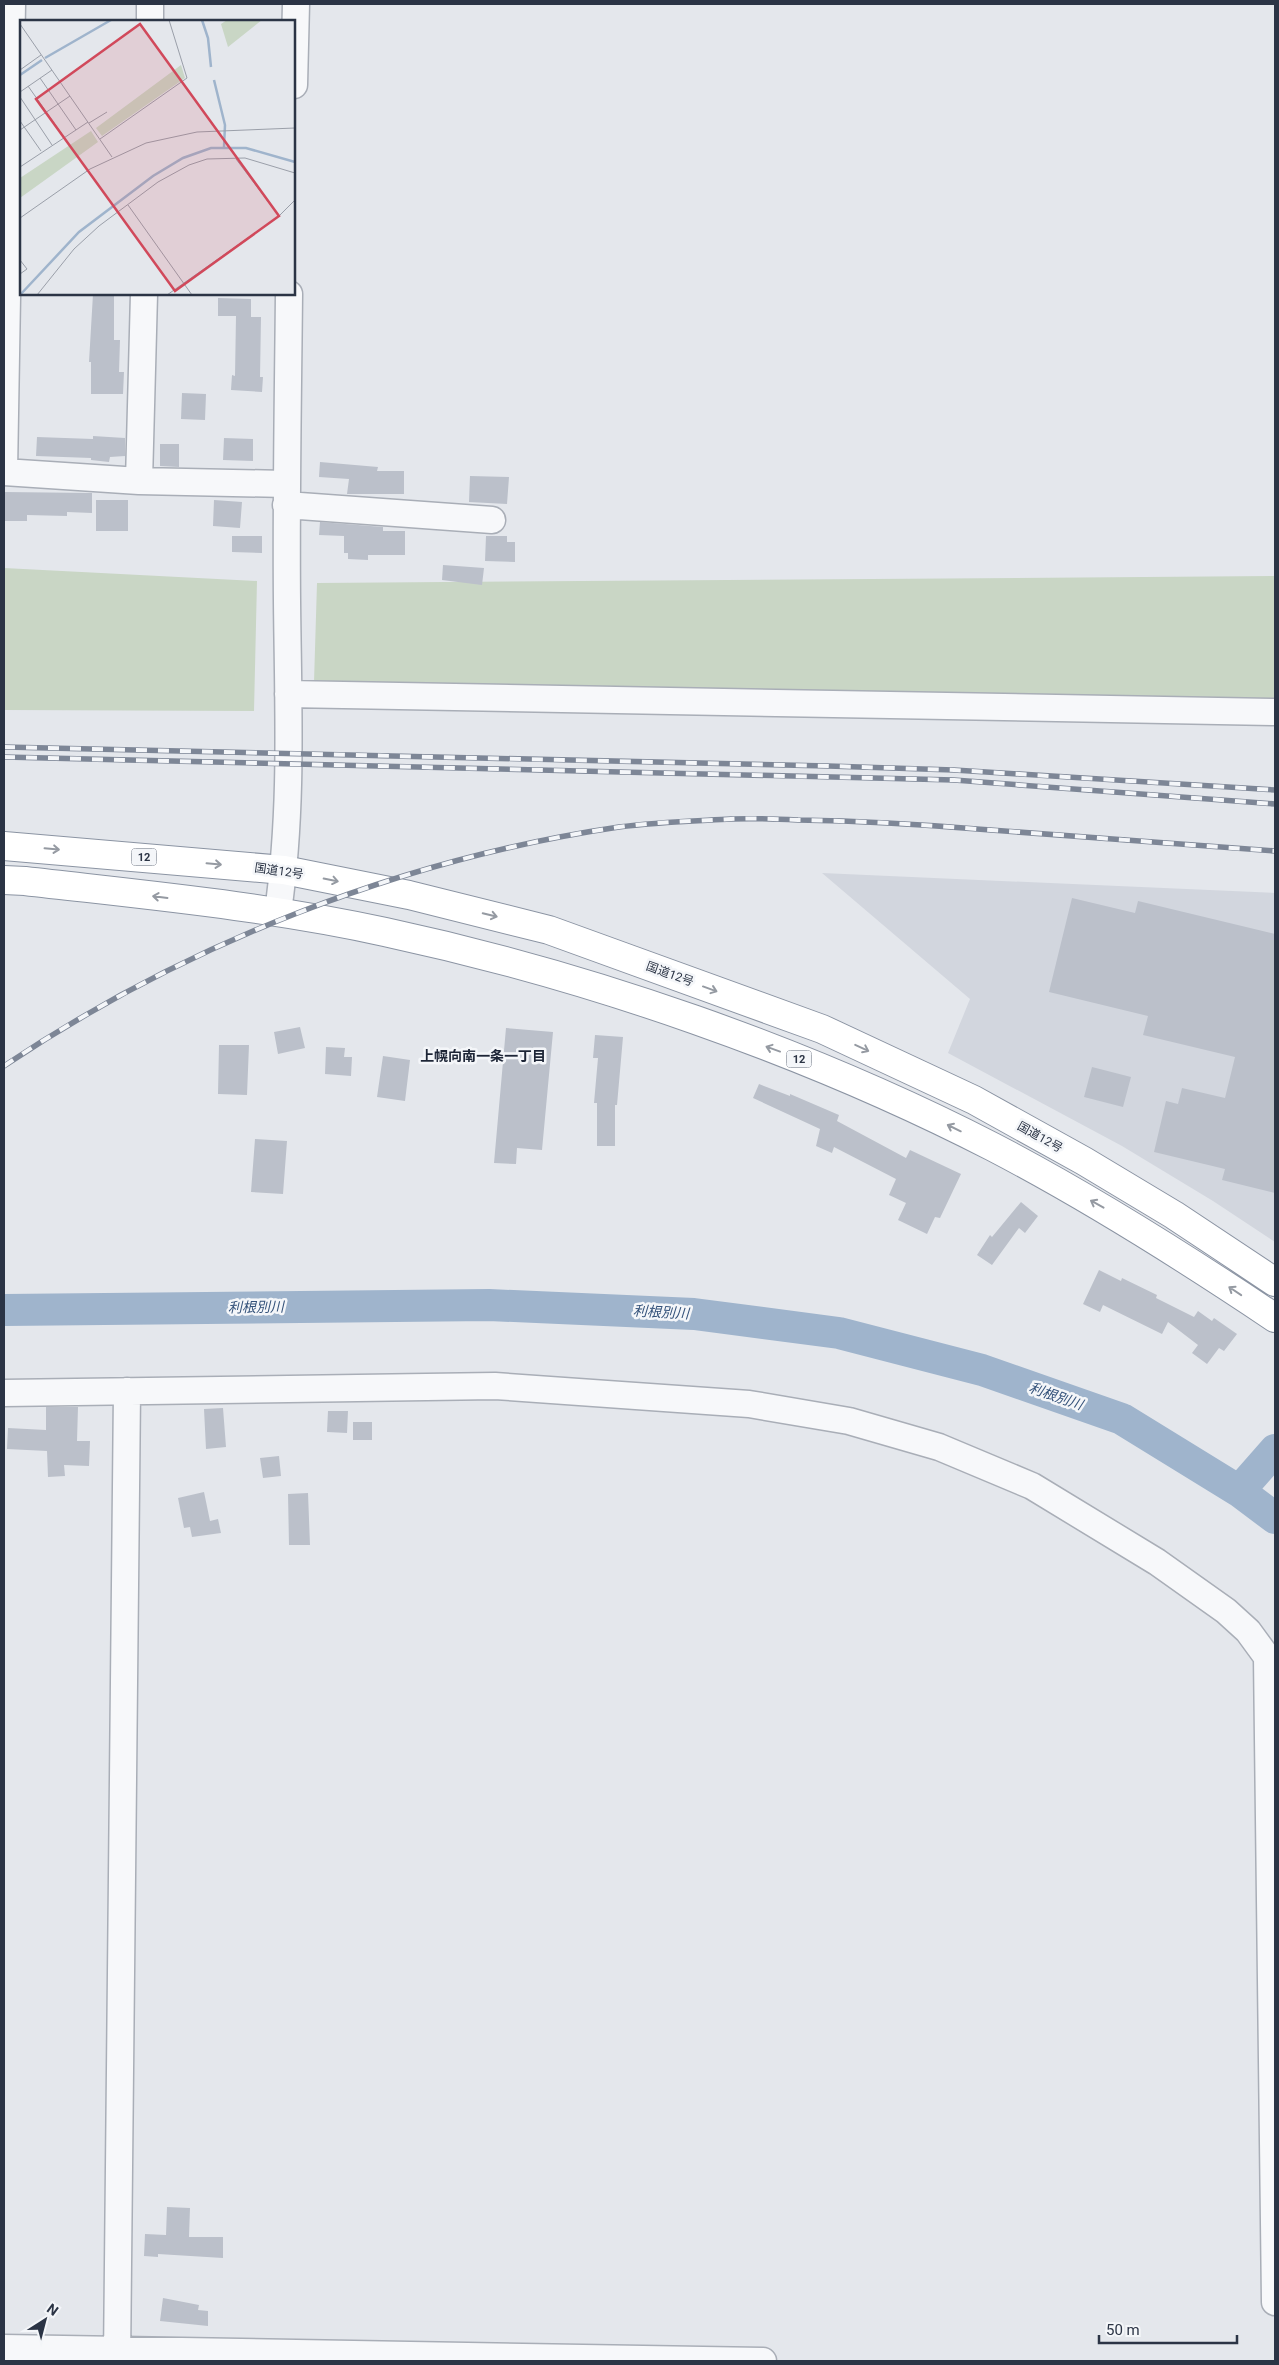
<svg xmlns="http://www.w3.org/2000/svg" width="1279" height="2365" font-family="Roboto,'Noto Sans JP',sans-serif">
	<style>
		.built { fill: #d2d6de }
		.green { fill: #c9d6c5 }
		.lines { fill: none; stroke-linecap: round; stroke-linejoin: round }
		.river { stroke: #9fb4cc; stroke-width: 32 }
		.building { fill: #bbc0ca }
		.minor-casing { stroke: #a9aeb7; stroke-width: 29 }
		.highway-casing { stroke: #8b94a3; stroke-width: 30 }
		.minor { stroke: #f7f8fa; stroke-width: 26 }
		.highway { stroke: #fff; stroke-width: 28 }
		.rail-casing { stroke: #7d8696; stroke-width: 5.5 }
		.rail { stroke: #f4f6f9; stroke-width: 4; stroke-dasharray: 11; stroke-linecap: butt }
		.oneway { stroke: #959aa2 }
		.labels { text-anchor: middle; stroke-width: 5; stroke-linejoin: round; paint-order: stroke }
		.shield { fill: #f4f6f9; stroke: #676e7b; stroke-width: 1 }
		.shield-label { font-size: 11px; font-weight: bold; fill: #2b3445 }
		.street-label { font-size: 12px; fill: #2b3445; stroke: #f4f6f9 }
		.neighbourhood-label { font-size: 14px; font-weight: bold; fill: #1d2536; stroke: #f4f6f9 }
		.water-label { font-size: 14px; font-style: italic; fill: #34527a; stroke: #f4f6f9 }
		.inset-river { fill: none; stroke: #9fb4cc; stroke-width: 2.5 }
		.inset-road { fill: none; stroke: #9a9fa9; stroke-width: 1 }
		.view { fill: #d1495b; fill-opacity: 0.15; stroke: #d1495b; stroke-width: 2.5 }
		.inset-edge { fill: none; stroke: #2b3445; stroke-width: 2.5 }
	</style>
	<rect width="100%" height="100%" fill="#e4e7ec"/>
	<path class="built" d="M 822,873 L 1275,893 L 1275,1242 L 1213,1201 L 1122,1146 L 948,1053 L 970,999 Z"/>
	<path class="green" d="M 4,568 L 257,581 L 254,711 L 4,710 Z
		M 1275,576 L 1275,701 L 314,682 L 317,583 Z"/>
	<g class="lines">
		<path class="river" d="M 4,1310 L 489,1305 L 694,1314 L 839,1333 L 982,1370 L 1122,1419 L 1239,1491 L 1275,1518
			M 1239,1491 L 1275,1450"/>
	</g>
	<path class="building" d="M 93,294 L 114,294 L 114,340 L 120,340 L 119,372 L 124,372 L 123,394 L 91,394 L 91,362 L 89,362 Z
		M 218,298 L 251,299 L 251,317 L 261,317 L 260,377 L 263,377 L 262,392 L 231,390 L 232,375 L 235,376 L 236,316 L 218,316 Z
		M 182,393 L 206,394 L 205,420 L 181,419 Z
		M 93,436 L 125,438 L 125,456 L 110,457 L 109,462 L 91,460 L 91,458 L 36,456 L 37,437 L 93,439 Z
		M 224,438 L 253,439 L 253,461 L 223,460 Z
		M 160,444 L 179,444 L 179,467 L 160,466 Z
		M 320,462 L 378,467 L 377,471 L 404,471 L 404,494 L 347,494 L 349,479 L 319,477 Z
		M 470,476 L 509,477 L 507,504 L 469,502 Z
		M 4,492 L 92,493 L 92,513 L 67,512 L 67,516 L 27,515 L 27,521 L 4,521 Z
		M 96,500 L 128,500 L 128,531 L 96,531 Z
		M 214,500 L 242,502 L 240,528 L 213,526 Z
		M 320,522 L 383,527 L 383,531 L 405,531 L 405,555 L 368,555 L 368,560 L 348,559 L 348,553 L 344,553 L 344,536 L 319,535 Z
		M 232,536 L 262,536 L 262,553 L 232,552 Z
		M 486,536 L 507,536 L 507,542 L 515,542 L 515,562 L 485,561 Z
		M 443,565 L 484,568 L 482,585 L 442,580 Z
		M 1072,898 L 1135,913 L 1138,901 L 1275,934 L 1275,1193 L 1222,1180 L 1225,1169 L 1154,1152 L 1166,1101 L 1178,1104 L 1182,1088 L 1225,1098 L 1235,1057 L 1143,1035 L 1148,1016 L 1049,992 Z
		M 300,1027 L 305,1048 L 278,1054 L 274,1032 Z
		M 506,1028 L 553,1032 L 542,1150 L 517,1148 L 516,1164 L 494,1163 Z
		M 595,1035 L 623,1037 L 617,1105 L 615,1105 L 615,1146 L 597,1146 L 597,1103 L 594,1103 L 598,1058 L 593,1058 Z
		M 219,1045 L 249,1045 L 247,1095 L 218,1094 Z
		M 326,1047 L 345,1048 L 344,1057 L 352,1057 L 351,1076 L 325,1074 Z
		M 383,1056 L 410,1060 L 405,1101 L 377,1097 Z
		M 1092,1067 L 1131,1077 L 1123,1107 L 1084,1097 Z
		M 759,1084 L 790,1096 L 790,1094 L 839,1115 L 837,1121 L 906,1158 L 910,1150 L 961,1174 L 940,1218 L 935,1217 L 927,1234 L 898,1220 L 906,1203 L 889,1195 L 896,1179 L 834,1147 L 832,1153 L 816,1146 L 820,1129 L 753,1098 Z
		M 255,1139 L 287,1141 L 283,1194 L 251,1192 Z
		M 1021,1202 L 1038,1216 L 1025,1233 L 1019,1228 L 992,1265 L 977,1255 L 990,1235 L 992,1237 Z
		M 1099,1270 L 1121,1281 L 1122,1278 L 1157,1295 L 1156,1298 L 1194,1317 L 1198,1311 L 1212,1321 L 1214,1318 L 1237,1334 L 1224,1351 L 1219,1348 L 1207,1364 L 1192,1353 L 1198,1345 L 1168,1322 L 1162,1334 L 1103,1305 L 1100,1312 L 1083,1304 Z
		M 46,1407 L 78,1407 L 77,1441 L 90,1441 L 89,1466 L 64,1465 L 65,1476 L 48,1477 L 47,1451 L 7,1449 L 8,1428 L 46,1430 Z
		M 223,1408 L 226,1447 L 206,1449 L 204,1409 Z
		M 328,1411 L 348,1411 L 347,1433 L 327,1432 Z
		M 353,1422 L 372,1422 L 372,1440 L 353,1440 Z
		M 279,1456 L 281,1476 L 263,1478 L 260,1458 Z
		M 204,1492 L 210,1521 L 218,1519 L 221,1533 L 192,1537 L 190,1527 L 184,1528 L 178,1498 Z
		M 308,1493 L 310,1545 L 289,1545 L 288,1494 Z
		M 167,2207 L 190,2208 L 189,2237 L 223,2237 L 223,2258 L 158,2254 L 158,2257 L 144,2256 L 145,2234 L 166,2235 Z
		M 163,2298 L 199,2305 L 198,2310 L 208,2311 L 208,2326 L 160,2321 Z"/>
	<g class="lines">
		<g class="minor-casing">
			<path id="minor" d="M 12,4 L 4,472 L 139,481 L 286,484
				M 150,21 L 150,4
				M 294,85 L 296,4
				M 139,481 L 144,294
				M 286,505 L 492,520
				M 288,694 L 1275,712
				M 278,911 C 293,809 288,704 287,601 C 286,498 288,396 289,294
				M 4,1393 L 495,1386 L 749,1404 L 849,1421 L 939,1447 L 1032,1486 L 1157,1562 L 1226,1611 L 1248,1631 L 1267,1657 L 1275,2302
				M 4,2348 L 763,2361
				M 117,2361 L 127,1391"/>
		</g>
		<g class="highway-casing">
			<path id="highway" d="M 4,846 L 284,870 L 409,895 L 549,930 L 822,1029 L 974,1100 L 1084,1161 L 1174,1215 L 1275,1282
				M 4,880 L 25,881 C 145,895 266,906 385,932 C 590,976 806,1051 993,1147 C 1091,1198 1184,1257 1275,1318"/>
		</g>
		<use href="#minor" class="minor"/>
		<use href="#highway" class="highway"/>
		<g class="rail-casing">
			<path id="rail" d="M 4,747 L 828,766 L 954,770 L 1275,790
				M 4,757 L 954,780 L 1275,804
				M 4,1066 C 186,944 401,859 619,827 C 655,822 694,821 731,819 C 753,818 776,819 798,820 C 858,821 917,824 977,829 C 1076,836 1176,844 1275,851"/>
		</g>
		<use href="#rail" class="rail"/>
	</g>
	<defs><path id="oneway-shaft" d="M-6 0H5M1.5-3L5.5 0L1.5 3" fill="none" stroke-width="1.6" stroke-linecap="round" stroke-linejoin="round" transform="scale(1.25)"/></defs>
	<g class="oneway">
		<use href="#oneway-shaft" transform="translate(52 849) rotate(5)"/>
		<use href="#oneway-shaft" transform="translate(214 864) rotate(5)"/>
		<use href="#oneway-shaft" transform="translate(331 880) rotate(11)"/>
		<use href="#oneway-shaft" transform="translate(160 897) rotate(-173)"/>
		<use href="#oneway-shaft" transform="translate(490 915) rotate(14)"/>
		<use href="#oneway-shaft" transform="translate(710 989) rotate(20)"/>
		<use href="#oneway-shaft" transform="translate(862 1048) rotate(25)"/>
		<use href="#oneway-shaft" transform="translate(773 1049) rotate(-160)"/>
		<use href="#oneway-shaft" transform="translate(954 1128) rotate(-154)"/>
		<use href="#oneway-shaft" transform="translate(1097 1204) rotate(-151)"/>
		<use href="#oneway-shaft" transform="translate(1235 1291) rotate(-146)"/>
	</g>
	<g class="labels">
		<g class="shield">
			<rect x="131.5" y="848.5" width="25" height="17" rx="4"/>
			<rect x="786.5" y="1050.5" width="25" height="17" rx="4"/>
		</g>
		<g class="shield-label">
			<text x="144" y="861">12</text>
			<text x="799" y="1063">12</text>
		</g>
		<g class="street-label">
			<text transform="translate(279 871) rotate(8)" y="4">国道12号</text>
			<text transform="translate(670 974) rotate(20)" y="4">国道12号</text>
			<text transform="translate(1040 1137) rotate(29)" y="4">国道12号</text>
		</g>
		<g class="neighbourhood-label">
			<text x="483" y="1061">上幌向南一条一丁目</text>
		</g>
		<g class="water-label">
			<text transform="translate(256 1307) rotate(-1)" y="5">利根別川</text>
			<text transform="translate(661 1312) rotate(3)" y="5">利根別川</text>
			<text transform="translate(1056 1396) rotate(19)" y="5">利根別川</text>
		</g>
	</g>
	<g transform="translate(20 20)">
		<rect width="275" height="275" fill="#e4e7ec"/>
		<path d="M 207,0 L 242,0 L 208,27 L 201,4 ZM 161,45 L 165,58 L 82,116 L 76,108 ZM 71,111 L 78,122 L 0,178 L 0,158 Z" fill="#c9d6c5"/>
		<path class="inset-river" d="M 182,0 L 188,18 L 191,47M 25,38 L 91,0M 0,55 L 22,40M 194,60 L 205,105 L 204,127M 0,275 L 59,212 L 133,156 L 163,138 L 191,128 L 226,128 L 275,142"/>
		<path class="inset-road" d="M 0,4 L 92,137M 0,50 L 21,35M 20,58 L 56,110M 8,66 L 44,117M 0,72 L 32,50M 0,77 L 32,125M 0,101 L 21,131M 69,103 L 87,92M 0,110 L 50,76M 80,119 L 167,58 L 149,0M 216,139 L 259,196M 0,147 L 68,102M 108,185 L 172,275M 0,198 L 70,149 L 126,123 L 177,112 L 275,108M 0,240 L 7,249 L 0,254M 17,275 L 54,229 L 79,206 L 138,162 L 169,145 L 187,139 L 225,138 L 275,153M 147,275 L 259,196 L 275,180"/>
		<path class="view" d="M 120,4 L 259,196 L 155,271 L 16,79 Z"/>
		<rect width="275" height="275" class="inset-edge"/>
	</g>
	<rect width="1279" height="2365" fill="none" stroke="#2b3445" stroke-width="10"/>
	<g transform="translate(45 2320) rotate(36)" stroke="#f4f6f9" stroke-width="4" paint-order="stroke">
	<path d="M0-4L9 19L0 12L-9 19Z" fill="#2b3445"/>
	<text y="-8" font-size="14" font-weight="bold" text-anchor="middle" fill="#2b3445">N</text>
	</g>
	<path d="M1099 2335v8h138v-8" fill="none" stroke="#2b3445" stroke-width="2.5"/>
	<text x="1106" y="2335" font-size="15" fill="#2b3445" stroke="#f4f6f9" stroke-width="4" paint-order="stroke">50 m</text>
</svg>
